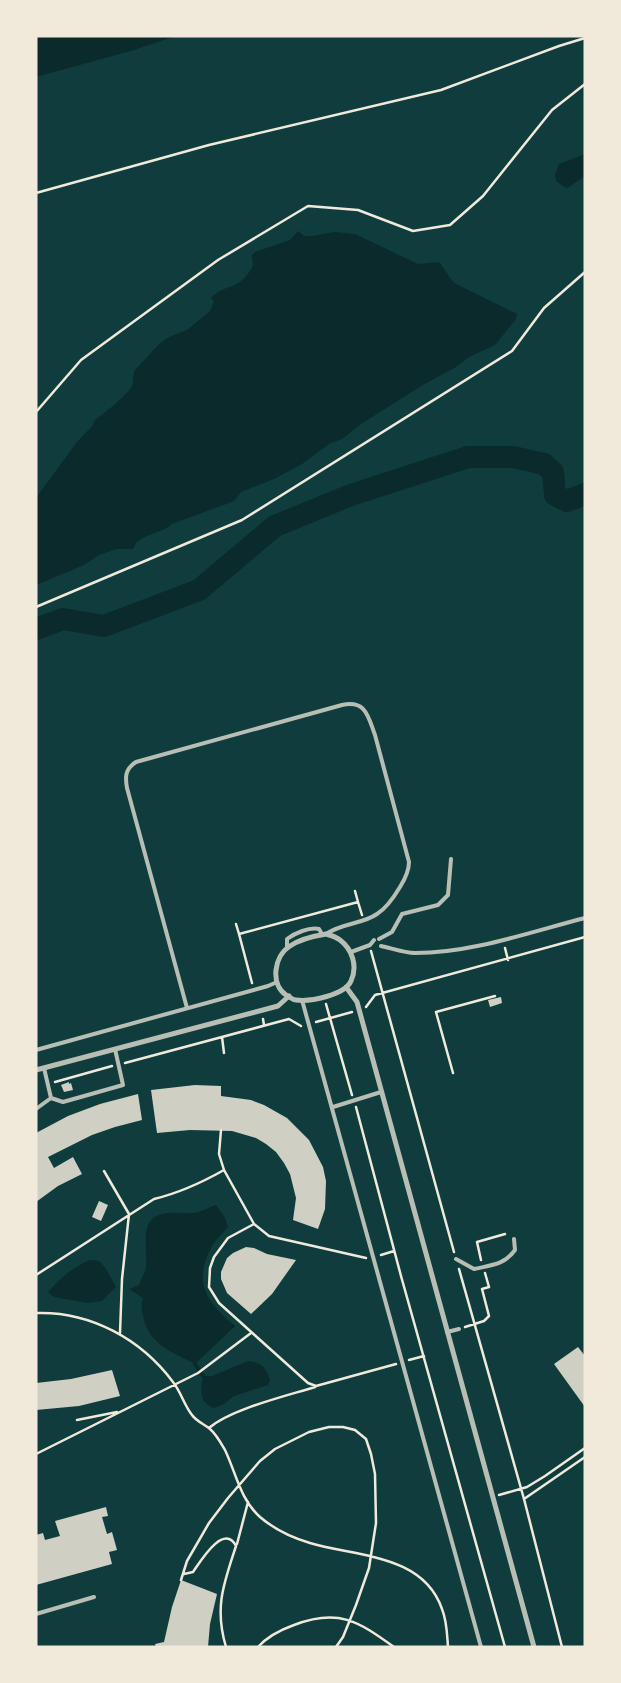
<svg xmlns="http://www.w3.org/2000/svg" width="621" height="1683" font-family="'Archivo Narrow',sans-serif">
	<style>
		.water { fill: #0a2a2b }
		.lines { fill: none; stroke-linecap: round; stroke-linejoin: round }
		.stream { stroke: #0a2a2b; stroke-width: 4 }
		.river { stroke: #0a2a2b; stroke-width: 22 }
		.building { fill: #cfcfc3 }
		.path { stroke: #f1e9da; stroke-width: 2.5 }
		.service { stroke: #b8beb3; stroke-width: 4 }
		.minor { stroke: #b8beb3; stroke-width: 5 }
	</style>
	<rect width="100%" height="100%" fill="#0f3d3e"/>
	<path class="water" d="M 36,36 L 176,36 L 134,50 L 36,77 Z
		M 585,154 L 585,176 L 569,187 L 566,188 L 556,181 L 555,175 L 559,164 Z
		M 298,231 L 304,236 L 313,236 L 334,232 L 355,234 L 418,264 L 439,262 C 445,269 448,276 454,283 L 517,314 L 516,319 L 495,345 L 469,357 L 456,367 L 421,386 L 358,426 L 344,438 L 329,444 L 302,464 L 274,479 L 241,492 L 234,501 L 229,503 L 172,524 C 160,535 139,533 133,549 L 117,549 L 99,555 L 84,565 L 36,585 L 36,498 L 41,491 L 77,442 L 93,425 L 94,421 C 104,413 127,396 132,386 C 134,380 132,375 135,370 L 159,344 L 169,337 L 187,330 L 210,311 L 214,301 L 211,298 C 222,287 229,289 240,282 C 246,278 250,271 253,266 L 252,255 L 255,252 L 290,240 Z
		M 216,1205 L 225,1218 L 228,1227 C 223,1233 215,1240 211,1248 C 192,1283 208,1304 235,1326 L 195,1364 C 172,1352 149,1345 143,1316 C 141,1309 141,1305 143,1298 L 129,1289 L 139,1285 C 141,1279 145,1273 146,1267 C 148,1251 139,1221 159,1215 C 171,1211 182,1214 194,1213 C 201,1212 209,1207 216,1205 Z
		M 90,1260 L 99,1261 L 106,1269 L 116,1287 L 102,1301 L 87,1303 L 54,1297 L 48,1292 C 59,1279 74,1266 90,1260 Z
		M 248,1361 C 261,1362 266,1367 270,1380 L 268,1385 L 234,1396 L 224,1404 L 214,1408 C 198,1402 201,1390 203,1376 L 212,1376 Z"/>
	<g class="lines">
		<path class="stream" d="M 195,1364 L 203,1376"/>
		<path class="river" d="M 36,629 L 63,619 L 104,626 L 199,590 L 275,526 L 351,495 L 468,457 L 513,457 L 544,464 L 553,472 L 555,495 L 567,501 L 585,494"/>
	</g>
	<path class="building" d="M 501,997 L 502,1003 L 490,1007 L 488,1000 Z
		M 69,1082 L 69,1084 L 71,1083 L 73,1090 L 64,1092 L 61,1085 Z
		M 195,1085 L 221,1086 L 221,1096 L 251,1100 L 264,1105 L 287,1118 L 309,1140 L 323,1167 L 326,1181 L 325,1209 L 318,1229 L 293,1220 L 296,1198 L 290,1174 L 284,1163 L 276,1152 L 266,1144 L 256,1138 L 232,1131 L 190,1130 L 157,1133 L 151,1090 Z
		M 138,1094 L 142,1120 L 115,1127 L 92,1135 L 48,1157 L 54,1168 L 73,1157 L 82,1174 L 58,1186 L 36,1202 L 36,1133 L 68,1116 L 100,1104 Z
		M 99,1201 L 108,1205 L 101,1221 L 92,1217 Z
		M 246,1247 L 254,1248 L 267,1254 L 296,1260 L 272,1294 L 251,1314 L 227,1293 L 221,1279 L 221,1272 L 227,1258 L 233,1253 Z
		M 578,1347 L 585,1356 L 585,1407 L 554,1364 Z
		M 112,1370 L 120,1396 L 79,1406 L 36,1410 L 36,1383 L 71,1379 Z
		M 106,1507 L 108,1516 L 102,1517 L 107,1534 L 112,1532 L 117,1550 L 109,1552 L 112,1564 L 36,1585 L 36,1535 L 43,1533 L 45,1540 L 60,1536 L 55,1521 Z
		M 181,1580 L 217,1594 L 210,1624 L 208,1647 L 156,1647 L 155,1644 L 164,1642 L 172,1607 Z"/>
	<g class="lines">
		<path class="path" d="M 36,193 L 209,145 L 441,90 L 559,46 L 585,38
			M 36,412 L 81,360 L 218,260 L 308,206 L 358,210 L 413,231 L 450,225 L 483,196 L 552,110 L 585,84
			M 36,607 L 242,520 L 512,351 L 544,308 L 585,272
			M 355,891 L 358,902
			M 236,924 L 239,934
			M 505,948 L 508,960
			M 371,951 L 454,1252
			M 252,983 L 239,934 L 358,902 L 362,915
			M 326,1004 L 352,1095
			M 366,1007 L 375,995 L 585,937
			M 263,1019 L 264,1025
			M 316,1022 L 352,1012
			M 222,1037 L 224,1053
			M 125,1063 L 289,1019 L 301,1026
			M 453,1073 L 436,1012 L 495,996
			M 55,1082 L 112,1066
			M 356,1107 L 401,1276 L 505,1647
			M 221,1130 L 219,1154 L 224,1170 L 254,1224 L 269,1236 L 366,1258
			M 104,1171 L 129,1214 L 122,1279 L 120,1333
			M 254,1224 L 228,1238 L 214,1257 L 210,1268 L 209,1287 L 219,1303 L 308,1383 L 316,1386 L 396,1364
			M 381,1255 L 394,1251
			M 481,1260 L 477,1242 L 505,1234
			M 459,1269 L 524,1499 L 562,1647
			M 36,1275 L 154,1199 C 179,1193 201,1183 224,1170
			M 36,1313 C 90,1311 141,1339 173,1382 C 181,1392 184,1405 192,1415 C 196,1421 204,1424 210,1429 C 216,1434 221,1443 225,1450 C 236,1473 240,1499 260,1517 C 274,1529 293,1538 310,1543 C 357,1557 423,1554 442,1609 C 447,1621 447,1634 448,1647
			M 465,1327 L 484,1321 L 489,1316 L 482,1289 L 489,1287 L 485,1273
			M 409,1360 L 424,1356
			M 77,1420 L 117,1412
			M 209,1428 C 231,1409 286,1396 315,1387
			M 36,1454 L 198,1373 L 251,1333
			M 499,1495 L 527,1487 L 545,1476 L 585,1448
			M 524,1499 L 585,1457
			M 237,1544 L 248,1502
			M 184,1574 L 193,1572 C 200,1562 224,1522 236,1546 C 224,1583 214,1607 226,1647
			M 181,1580 L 187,1561 L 209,1523 L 228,1498 L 260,1461 L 275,1449 L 309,1432 L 329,1427 L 343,1427 L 355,1430 L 366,1439 L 371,1454 L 375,1474 L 376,1523 L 369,1568 L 356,1605 L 343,1637 L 336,1647
			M 258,1647 C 268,1636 280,1630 294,1625 C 338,1608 358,1621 394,1647"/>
		<path class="service" d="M 379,939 L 392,932 L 402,914 L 438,905 L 448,895 L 451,859
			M 381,946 C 391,948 404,953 415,953 C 472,953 530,932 585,918
			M 287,948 L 287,939 C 295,933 309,927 319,929 L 322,934
			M 351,952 L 370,945 L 374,940
			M 302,1000 L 481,1647
			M 187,1008 L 127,788 C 125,777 125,769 136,762 L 342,705 C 366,700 368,716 375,735 L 409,862 C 409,871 405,879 400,887 C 394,897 387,908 377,914 C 363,924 342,923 326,934
			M 36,1050 L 268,986 L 277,982
			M 51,1098 L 63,1102 L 123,1085 L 115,1049
			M 333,1107 L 381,1092
			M 36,1109 L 51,1098 L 44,1068
			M 456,1259 L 474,1269 C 492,1265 504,1265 515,1250 L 514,1239
			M 447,1332 L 459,1329
			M 36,1614 L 94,1597"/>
		<path class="minor" d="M 326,934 C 330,935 336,937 340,940 C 352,949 358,966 351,981 C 345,995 310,1002 296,1000 C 292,1000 290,997 286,995 C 270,984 274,956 290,946 C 300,939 314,936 326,934 Z
			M 346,987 L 357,1002 L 534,1647
			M 36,1070 L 278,1006 L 289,996"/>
	</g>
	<rect width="621" height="1683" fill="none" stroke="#f1e9da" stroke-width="75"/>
</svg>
